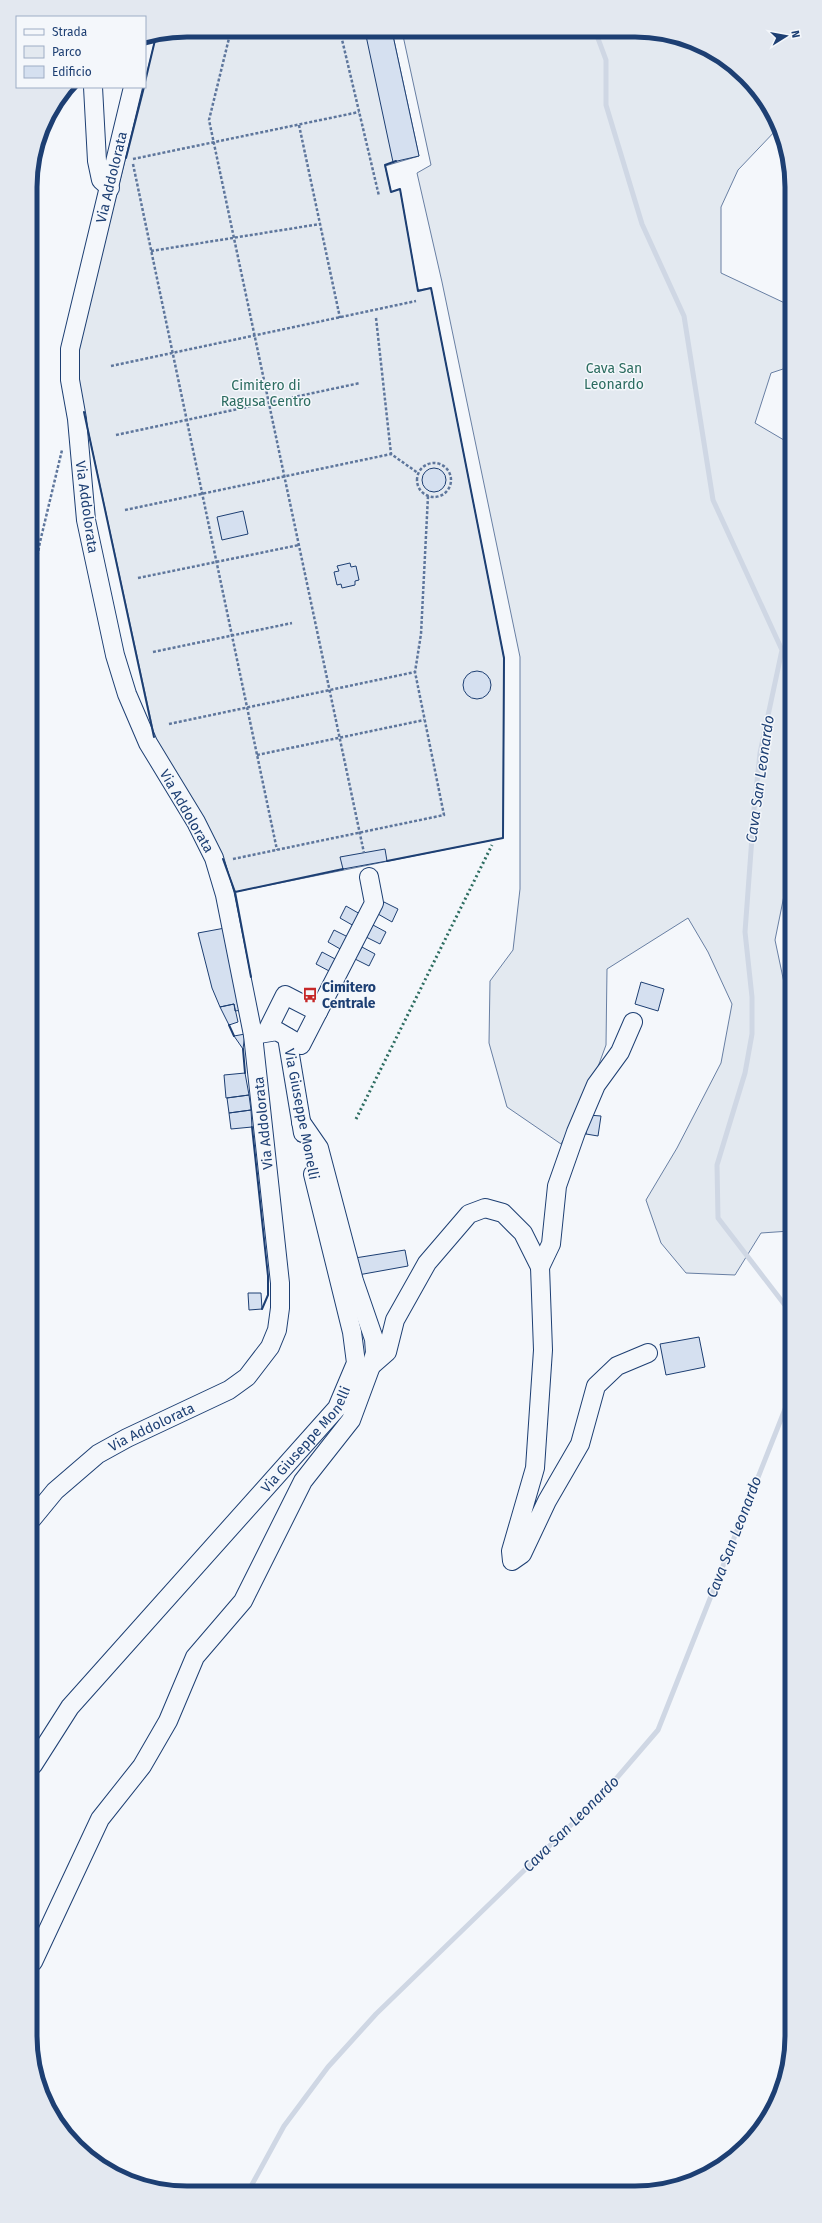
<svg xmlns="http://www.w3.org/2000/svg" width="822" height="2223" font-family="'Fira Sans',sans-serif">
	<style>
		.green { fill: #e3e9f0; stroke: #687fa3 }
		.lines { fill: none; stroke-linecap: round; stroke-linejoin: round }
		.stream { stroke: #cfd7e4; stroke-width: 5 }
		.building { fill: #d5e0f0; stroke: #1d3f73 }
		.minor-casing { stroke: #1d3f73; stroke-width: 20 }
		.path { stroke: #5e769c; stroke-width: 2.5; stroke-dasharray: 3 2; stroke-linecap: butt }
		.minor { stroke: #f4f7fb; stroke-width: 18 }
		.hedge { stroke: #2c6c60; stroke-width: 3; stroke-dasharray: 2 3; stroke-linecap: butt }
		.wall { stroke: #1d3f73; stroke-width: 2 }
		.labels { text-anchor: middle; stroke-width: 3; stroke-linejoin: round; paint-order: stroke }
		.street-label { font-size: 14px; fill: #1d3f73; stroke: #f4f7fb }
		.park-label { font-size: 14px; fill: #2c6c60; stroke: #f4f7fb }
		.poi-label { font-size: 14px; font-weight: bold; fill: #1d3f73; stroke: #f4f7fb; text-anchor: start }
		.water-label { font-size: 15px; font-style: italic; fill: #1d3f73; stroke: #f4f7fb }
		.rim { fill: none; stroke: #1d3f73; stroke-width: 5 }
	</style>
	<rect width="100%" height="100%" fill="#f4f7fb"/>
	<path class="green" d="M 187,30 L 392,31 L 419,156 L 385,166 L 391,192 L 400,189 L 418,290 L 431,288 L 504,658 L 503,838 L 235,892 L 222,855 L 155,739 L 74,365 L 156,36 Z
		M 402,31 L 666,33 L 713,51 L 746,76 L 771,109 L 778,128 L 738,170 L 721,207 L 721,273 L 789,305 L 789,367 L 771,373 L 755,423 L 789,443 L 790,866 L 775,940 L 790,1011 L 790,1042 L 786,1069 L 790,1074 L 790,1231 L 761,1233 L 735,1275 L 686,1273 L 661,1243 L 646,1200 L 677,1148 L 721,1063 L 732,1004 L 708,952 L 688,918 L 607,969 L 606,1045 L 586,1099 L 561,1144 L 507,1107 L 489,1043 L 490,981 L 513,950 L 520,889 L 520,657 L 442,282 L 417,173 L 431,165 Z"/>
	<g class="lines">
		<path class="stream" d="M 596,33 L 606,60 L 606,105 L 642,224 L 684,316 L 713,500 L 782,650 L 760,753 L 754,810 L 745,932 L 752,997 L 752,1034 L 745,1073 L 717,1165 L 718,1218 L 791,1313
			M 249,2190 L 284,2126 L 328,2067 L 376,2014 L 603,1794 L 658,1730 L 791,1394"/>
	</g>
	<path class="building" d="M 365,31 L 392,31 L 419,156 L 393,162 Z
		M422 480a12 12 0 1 1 24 0a12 12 0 1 1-24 0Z
		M 243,511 L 248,534 L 222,540 L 217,517 Z
		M 350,563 L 351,567 L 356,566 L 359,580 L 355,581 L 355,585 L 342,588 L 341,584 L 337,585 L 334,572 L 339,571 L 337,566 Z
		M463 685a14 14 0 1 1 28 0a14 14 0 1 1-28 0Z
		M 385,849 L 387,861 L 343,869 L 340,857 Z
		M 384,902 L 398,909 L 392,922 L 378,914 Z
		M 346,906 L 360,914 L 354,926 L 340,918 Z
		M 373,925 L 386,932 L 380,944 L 366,937 Z
		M 225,928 L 242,1010 L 235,1011 L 234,1004 L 220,1007 L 212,988 L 198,933 Z
		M 334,930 L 348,937 L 342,950 L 328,942 Z
		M 362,947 L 375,954 L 369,966 L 355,959 Z
		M 322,952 L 337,960 L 331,972 L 316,964 Z
		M 641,982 L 664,989 L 658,1011 L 635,1004 Z
		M 234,1004 L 238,1022 L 229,1025 L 220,1007 Z
		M 245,1034 L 243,1049 L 234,1036 Z
		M 245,1073 L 249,1095 L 226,1098 L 224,1075 Z
		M 249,1095 L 251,1110 L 229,1113 L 227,1098 Z
		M 251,1110 L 252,1127 L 231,1129 L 229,1113 Z
		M 588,1115 L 601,1116 L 598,1136 L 586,1134 Z
		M 405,1250 L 408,1266 L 358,1275 L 355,1258 Z
		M 248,1293 L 261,1293 L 262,1309 L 249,1310 Z
		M 699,1337 L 705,1367 L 666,1375 L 660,1344 Z"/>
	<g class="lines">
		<g class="minor-casing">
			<g id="minor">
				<path d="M 93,87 L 97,161 L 101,180 L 110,188"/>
				<path d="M 318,1012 L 374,903 L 369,877"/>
				<path d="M 253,1035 L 277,1031 L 301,1045 L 318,1012 L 285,995 L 267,1031"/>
				<path d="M 287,1037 L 303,1133"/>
				<path d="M 540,1267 L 551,1244 L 557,1186 L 576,1132 L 596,1085 L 620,1052 L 633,1022"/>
				<path d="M 371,1366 L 387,1352 L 395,1320 L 427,1263 L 469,1214 L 485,1208 L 503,1213 L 523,1233 L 540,1267 L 543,1350 L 535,1468 L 511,1551 L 512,1561 L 522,1554 L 547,1501 L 580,1444 L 596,1386 L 617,1366 L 648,1353"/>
				<path id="s1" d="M 32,1519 L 55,1491 L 98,1454 L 127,1438 L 229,1390 L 247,1377 L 270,1347 L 277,1330 L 280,1308 L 280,1283 L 253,1035 L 225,895 L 214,858 L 196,822 L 148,743 L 127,694 L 115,655 L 86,520 L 77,419 L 70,380 L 70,349 L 133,87"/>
				<path id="s2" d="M 33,1765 L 70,1707 L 337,1408 L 356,1363 L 352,1332 L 313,1174"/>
				<path d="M 33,1962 L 100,1819 L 142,1766 L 168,1721 L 195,1657 L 243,1601 L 303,1481 L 351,1420 L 371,1366 L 375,1353 L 374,1339 L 354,1281 L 319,1148 L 301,1122"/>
			</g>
		</g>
		<path class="path" d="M 231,30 L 209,120 L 364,853
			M 340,31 L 379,196
			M 299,125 L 340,318
			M 133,159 L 359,112
			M 133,164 L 277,850
			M 151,251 L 320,224
			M 376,318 L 391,454
			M 111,366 L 416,301
			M 116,435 L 360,383
			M417 480a17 17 0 1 1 34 0a17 17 0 1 1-34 0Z
			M 125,510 L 391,454 L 418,473
			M 138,578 L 299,545
			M 31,590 L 40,542 L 62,450
			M 153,652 L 292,623
			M 169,724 L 415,672
			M 257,755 L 424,720
			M 233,859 L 444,815 L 415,672 L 421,634 L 428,496"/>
		<use href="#minor" class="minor"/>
		<path class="hedge" d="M 356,1119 L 492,845"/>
		<path class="wall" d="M 145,82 L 156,36
			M 126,158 L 144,87
			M 84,412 L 154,737
			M 223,859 L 235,892 L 251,977
			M 387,861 L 503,838 L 504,658 L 431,288 L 418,291 L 400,189 L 391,192 L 385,165 L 396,161
			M 235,892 L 343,869
			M 229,1025 L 234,1036
			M 243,1049 L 245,1073
			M 252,1127 L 268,1276 L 268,1295 L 262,1309"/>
	</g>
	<defs>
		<g id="bus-bare" transform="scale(1.2)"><path d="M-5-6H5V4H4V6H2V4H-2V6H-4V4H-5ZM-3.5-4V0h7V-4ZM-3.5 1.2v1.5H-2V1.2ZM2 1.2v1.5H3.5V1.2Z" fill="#c62828" stroke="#f4f7fb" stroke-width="2.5" paint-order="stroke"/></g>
	</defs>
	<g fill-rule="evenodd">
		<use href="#bus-bare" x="310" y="995"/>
	</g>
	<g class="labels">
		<g class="street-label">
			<text dy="5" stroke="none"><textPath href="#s1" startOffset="1509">Via Addolorata</textPath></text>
			<text transform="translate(87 507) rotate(82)" y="5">Via Addolorata</text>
			<text transform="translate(187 811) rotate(60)" y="5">Via Addolorata</text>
			<text transform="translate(302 1114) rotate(79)" y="5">Via Giuseppe Monelli</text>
			<text transform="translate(263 1123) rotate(-96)" y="5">Via Addolorata</text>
			<text dy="5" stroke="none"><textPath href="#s1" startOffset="153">Via Addolorata</textPath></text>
			<text dy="5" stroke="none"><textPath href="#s2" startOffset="426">Via Giuseppe Monelli</textPath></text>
		</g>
		<g class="park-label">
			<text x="614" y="373">Cava San<tspan x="614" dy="16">Leonardo</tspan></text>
			<text x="266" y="390">Cimitero di<tspan x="266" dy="16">Ragusa Centro</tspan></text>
		</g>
		<g class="poi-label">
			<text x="322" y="992">Cimitero<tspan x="322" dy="16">Centrale</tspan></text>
		</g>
		<g class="water-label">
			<text transform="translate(760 779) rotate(-82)" y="5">Cava San Leonardo</text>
			<text transform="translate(734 1537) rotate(-69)" y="5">Cava San Leonardo</text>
			<text transform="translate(571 1824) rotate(-45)" y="5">Cava San Leonardo</text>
		</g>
	</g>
	<path d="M0 0H822V2223H0ZM187 37H635A150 150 0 0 1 785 187V2036A150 150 0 0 1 635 2186H187A150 150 0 0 1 37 2036V187A150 150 0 0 1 187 37Z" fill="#e3e8f0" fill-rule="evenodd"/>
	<path class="rim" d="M187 37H635A150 150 0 0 1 785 187V2036A150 150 0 0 1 635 2186H187A150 150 0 0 1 37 2036V187A150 150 0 0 1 187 37Z"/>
	<rect x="16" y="16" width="130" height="72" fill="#f4f7fb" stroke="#9eadc5"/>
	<rect x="24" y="29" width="20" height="6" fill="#f4f7fb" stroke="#9eadc5"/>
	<text x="52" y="36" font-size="12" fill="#1d3f73">Strada</text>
	<rect x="24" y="46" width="20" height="12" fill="#e3e9f0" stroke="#9eadc5"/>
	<text x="52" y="56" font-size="12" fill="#1d3f73">Parco</text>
	<rect x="24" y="66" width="20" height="12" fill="#d5e0f0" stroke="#9eadc5"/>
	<text x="52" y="76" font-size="12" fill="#1d3f73">Edificio</text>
	<g transform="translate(786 36) rotate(79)" stroke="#f4f7fb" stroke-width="3" paint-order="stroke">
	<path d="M0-3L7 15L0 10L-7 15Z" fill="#1d3f73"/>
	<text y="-6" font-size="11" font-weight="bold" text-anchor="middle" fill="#1d3f73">N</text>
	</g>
</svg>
